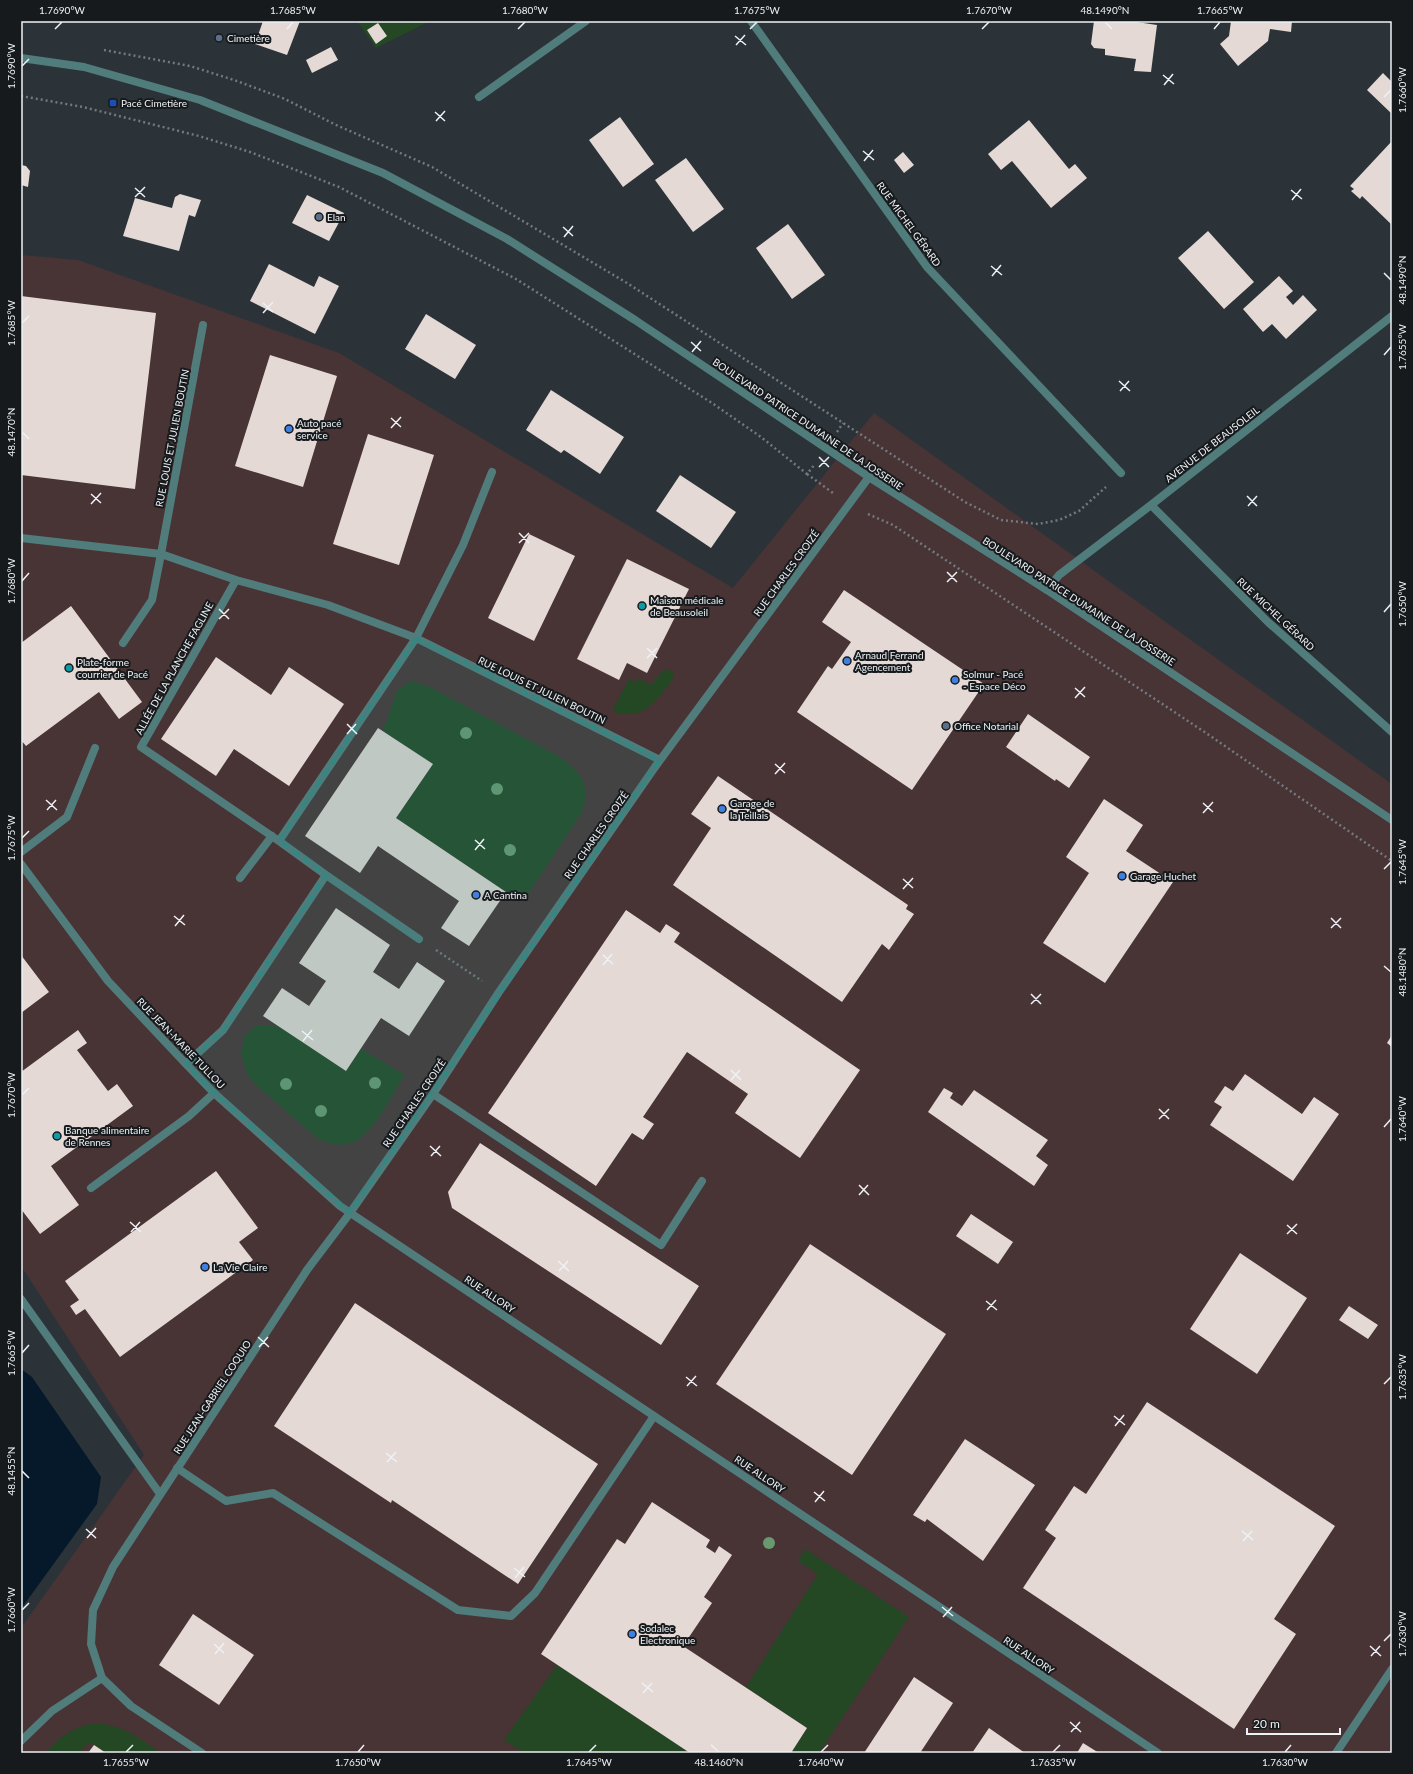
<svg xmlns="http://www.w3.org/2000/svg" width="1413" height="1774" font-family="Lato,sans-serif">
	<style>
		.industrial { fill: #483335 }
		.green { fill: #244824 }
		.water { fill: #05192a }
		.building { fill: #e4d9d4 }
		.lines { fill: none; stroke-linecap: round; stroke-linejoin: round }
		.path { stroke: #737a7f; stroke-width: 2.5; stroke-dasharray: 2 3; stroke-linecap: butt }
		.service { stroke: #517c7c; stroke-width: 8 }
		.minor { stroke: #517c7c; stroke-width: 8 }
		.tertiary { stroke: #517c7c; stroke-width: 8 }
		.tree { fill: #69996e }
		.marked { fill: #308982; fill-opacity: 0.2; stroke: #308982; stroke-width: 3; stroke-dasharray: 8 5; stroke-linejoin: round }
		.ticks { fill: none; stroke: #eef2f6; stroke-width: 1.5 }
		.service-dot { fill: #5c6f8a; stroke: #171a1c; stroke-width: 1.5 }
		.transit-dot { fill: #1a4fb4; stroke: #171a1c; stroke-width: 1.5 }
		.shop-dot { fill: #3f7fe0; stroke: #171a1c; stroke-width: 1.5 }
		.culture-dot { fill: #0f9aa8; stroke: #171a1c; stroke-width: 1.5 }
		.labels { text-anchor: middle; stroke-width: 4; stroke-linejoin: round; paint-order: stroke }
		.poi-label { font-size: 10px; fill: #eef2f6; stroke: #171a1c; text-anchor: start }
		.street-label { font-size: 10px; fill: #eef2f6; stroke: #171a1c }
		.neatline { fill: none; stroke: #eef2f6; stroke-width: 1.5 }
		.ticks-label { font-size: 10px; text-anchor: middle; fill: #eef2f6 }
	</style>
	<rect width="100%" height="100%" fill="#2b3338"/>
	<path class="industrial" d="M 21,255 L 78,260 L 339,353 L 733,588 L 874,413 L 1392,784 L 1392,1753 L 21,1753 L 21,1628 L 144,1455 L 21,1266 Z"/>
	<path class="green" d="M 357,21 L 430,21 L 376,48 Z
		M 665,669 L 668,669 L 673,673 L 674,678 C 657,699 646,721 614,712 L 613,709 L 629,679 L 636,683 L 638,678 L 652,685 L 655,679 Z
		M 411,681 L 430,687 L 560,757 C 581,771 591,787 582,812 L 528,894 L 506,892 L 396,818 L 432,765 L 383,731 L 397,691 Z
		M 266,1025 L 280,1027 L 346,1071 L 361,1049 L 405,1075 C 393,1093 373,1135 352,1143 C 341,1147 328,1143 318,1139 L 256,1085 L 247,1074 L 241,1053 L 244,1037 L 255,1026 Z
		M 805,1549 L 909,1617 L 819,1753 L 791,1753 L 807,1728 L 746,1687 L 818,1574 L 798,1561 Z
		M 557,1665 L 690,1753 L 524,1753 L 504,1740 Z
		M 94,1723 C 124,1725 137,1737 161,1753 L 106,1753 L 89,1742 L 80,1753 L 46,1753 C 60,1736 72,1728 94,1723 Z"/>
	<path class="water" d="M 21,1369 L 32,1377 L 101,1477 L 97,1504 L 21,1609 Z"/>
	<path class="building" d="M 263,21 L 300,21 L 287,55 L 255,44 Z
		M 1094,21 L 1130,21 L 1157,25 L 1151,72 L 1134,71 L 1136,59 L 1105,55 L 1105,49 L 1094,48 L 1091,44 Z
		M 1231,21 L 1292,21 L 1291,32 L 1270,29 L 1268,41 L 1238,66 L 1220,44 L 1229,36 Z
		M 378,23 L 387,36 L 376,44 L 367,30 Z
		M 331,47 L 338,60 L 312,73 L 306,60 Z
		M 1383,73 L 1392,82 L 1392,114 L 1367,90 Z
		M 620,117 L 654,164 L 623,187 L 589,140 Z
		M 1029,120 L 1069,169 L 1075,164 L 1087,178 L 1051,208 L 1012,161 L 1001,170 L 988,154 Z
		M 1392,141 L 1392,225 L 1362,196 L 1360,199 L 1351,191 L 1354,189 L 1350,186 Z
		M 903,152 L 914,165 L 904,173 L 894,160 Z
		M 686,158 L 724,209 L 693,232 L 655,180 Z
		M 21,165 L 26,166 L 30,171 L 28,187 L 21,185 Z
		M 180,194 L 201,200 L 195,217 L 189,215 L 179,251 L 123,236 L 135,198 L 172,208 L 175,197 Z
		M 307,195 L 344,213 L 329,241 L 292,223 Z
		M 788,224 L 825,275 L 792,299 L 756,248 Z
		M 1208,231 L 1254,282 L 1224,309 L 1178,258 Z
		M 269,264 L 314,287 L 319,276 L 339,286 L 315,334 L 250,301 Z
		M 1279,276 L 1293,291 L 1286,297 L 1293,305 L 1303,295 L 1317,310 L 1286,339 L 1272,324 L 1263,332 L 1243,309 Z
		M 21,296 L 156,313 L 135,489 L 21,475 Z
		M 426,314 L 476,345 L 455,379 L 405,349 Z
		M 270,355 L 337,376 L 303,487 L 235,466 Z
		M 551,390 L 624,437 L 600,474 L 564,450 L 561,453 L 526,430 Z
		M 368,434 L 434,455 L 399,565 L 333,544 Z
		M 680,475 L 736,512 L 711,548 L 656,511 Z
		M 529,534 L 575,556 L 534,641 L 488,618 Z
		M 627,559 L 689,589 L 647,673 L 627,663 L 619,680 L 577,659 Z
		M 844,590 L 984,684 L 912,790 L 797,712 L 828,666 L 832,669 L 851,642 L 822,622 Z
		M 71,606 L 142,702 L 119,719 L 99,692 L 26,746 L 21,740 L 21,643 Z
		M 216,657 L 271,695 L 289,667 L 344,704 L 289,786 L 234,749 L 216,776 L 161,739 Z
		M 1028,714 L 1090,757 L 1069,788 L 1056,779 L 1055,781 L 1006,747 Z
		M 378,728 L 433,764 L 396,818 L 506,892 L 469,946 L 441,928 L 459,901 L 378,846 L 360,873 L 305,836 Z
		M 718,776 L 908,905 L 906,909 L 914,914 L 889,950 L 882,944 L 842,1002 L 673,885 L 711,828 L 691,814 Z
		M 1104,799 L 1143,825 L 1126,851 L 1173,882 L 1105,983 L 1043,943 L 1089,873 L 1066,857 Z
		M 336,908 L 390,945 L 373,972 L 399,989 L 417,962 L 445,981 L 409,1036 L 381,1018 L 346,1071 L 263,1016 L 282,988 L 309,1006 L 326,981 L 299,963 Z
		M 626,910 L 660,933 L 666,924 L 680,933 L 674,942 L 860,1070 L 800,1158 L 735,1113 L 748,1094 L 687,1052 L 643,1117 L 654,1124 L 643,1140 L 632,1133 L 596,1186 L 488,1113 Z
		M 21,955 L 49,992 L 21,1013 Z
		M 78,1030 L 87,1043 L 77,1050 L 108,1091 L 117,1084 L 133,1106 L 51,1166 L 79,1205 L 40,1234 L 21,1209 L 21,1072 Z
		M 1392,1035 L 1392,1047 L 1387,1043 Z
		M 1245,1074 L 1302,1114 L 1314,1097 L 1339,1114 L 1293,1181 L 1210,1125 L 1222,1107 L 1214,1102 L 1225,1086 L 1233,1091 Z
		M 944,1088 L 953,1093 L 950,1098 L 962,1106 L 974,1090 L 1048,1140 L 1036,1156 L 1048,1165 L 1034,1186 L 928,1112 Z
		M 480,1143 L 699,1286 L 661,1345 L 452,1208 L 448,1192 Z
		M 216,1171 L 258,1228 L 239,1242 L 253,1260 L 120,1357 L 85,1309 L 76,1315 L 70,1306 L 79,1300 L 65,1281 Z
		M 971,1214 L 1013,1242 L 998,1264 L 956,1236 Z
		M 810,1244 L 946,1334 L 852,1475 L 716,1384 Z
		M 1240,1253 L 1307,1298 L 1257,1374 L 1190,1329 Z
		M 355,1303 L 598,1464 L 518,1584 L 392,1500 L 391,1503 L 274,1426 Z
		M 1349,1306 L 1378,1325 L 1368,1339 L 1339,1320 Z
		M 1147,1402 L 1335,1526 L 1274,1619 L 1296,1634 L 1234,1729 L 1023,1588 L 1056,1538 L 1045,1530 L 1074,1486 L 1086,1494 Z
		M 965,1439 L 1035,1485 L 983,1561 L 927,1519 L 925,1522 L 913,1515 Z
		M 652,1502 L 710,1540 L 706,1547 L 715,1553 L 719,1546 L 732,1555 L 704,1597 L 712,1603 L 683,1646 L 807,1728 L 791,1753 L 690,1753 L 541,1654 L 617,1539 L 625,1544 Z
		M 193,1614 L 254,1655 L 219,1705 L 159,1665 Z
		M 914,1677 L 953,1703 L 920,1753 L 864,1753 Z
		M 989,1728 L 1025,1753 L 972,1753 Z
		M 1083,1743 L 1099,1753 L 1077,1753 Z
		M 94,1745 L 106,1753 L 88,1753 Z"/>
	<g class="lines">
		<path class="path" d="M 1389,21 L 1392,24
			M 104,50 L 190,66 L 234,80 L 285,99 L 334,124 L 432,167 L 627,283 L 965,502 L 1001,520 L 1038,524 L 1059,520 L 1079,511 L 1106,487
			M 21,96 L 83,107 L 199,136 L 250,152 L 339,187 L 516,279 L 712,403 L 761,437 L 807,474 L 815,464
			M 837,432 L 843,423
			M 807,474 L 833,493
			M 868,514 L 893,525 L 1206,733 L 1392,861
			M 436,950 L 482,981"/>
		<path class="service" d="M 479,97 L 586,21
			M 123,643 L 152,600 L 161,554
			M 21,852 L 67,817 L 95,748
			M 240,878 L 272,836
			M 433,1094 L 661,1245 L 702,1181
			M 91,1188 L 189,1116 L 214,1093
			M 177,1468 L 226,1501 L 273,1493 L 458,1610 L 511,1616 L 535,1593 L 654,1416"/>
		<path class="minor" d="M 751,21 L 927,267 L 1121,473
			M 1151,505 L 1268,622 L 1392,732
			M 21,538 L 161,554 L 236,580 L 328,605 L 416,638 L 660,760
			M 161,554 L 203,325
			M 236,580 L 141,747 L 279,841
			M 1047,590 L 1059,575 L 1151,505 L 1392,316
			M 21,864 L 108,981 L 186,1064 L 214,1093 L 340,1206 L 1158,1753
			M 326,875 L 419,939
			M 186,1064 L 223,1030 L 326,875 L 279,841 L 416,638 L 463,545 L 492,472
			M 21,1299 L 160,1494
			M 21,1741 L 52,1711 L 102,1678
			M 202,1753 L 131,1706 L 102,1678 L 91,1644 L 93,1610 L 113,1567 L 307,1270 L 350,1213 L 433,1094 L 499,992 L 655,767 L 869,477
			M 1336,1753 L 1392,1669"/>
		<path class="tertiary" d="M 21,58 L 84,67 L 200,100 L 383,173 L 507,239 L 635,320 L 869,477 L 1047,590 L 1392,820"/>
	</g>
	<g class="tree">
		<circle cx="466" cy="733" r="6"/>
		<circle cx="497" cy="789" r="6"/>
		<circle cx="510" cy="850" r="6"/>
		<circle cx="375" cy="1083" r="6"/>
		<circle cx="286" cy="1084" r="6"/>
		<circle cx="321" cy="1111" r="6"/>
		<circle cx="769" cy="1543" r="6"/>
	</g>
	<path class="marked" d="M 416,638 L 660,760 L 350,1213 L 214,1093 L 186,1064 L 223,1030 L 326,875 L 279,841 Z"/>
	<path class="ticks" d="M 1105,22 L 1112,29M 55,29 L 62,22M 287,29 L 293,22M 518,29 L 525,22M 750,29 L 757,22M 982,29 L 989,22M 1214,29 L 1220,22M 735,36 L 746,45M 736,45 L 745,35M 22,66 L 29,59M 1163,75 L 1174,84M 1164,85 L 1173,74M 1384,97 L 1391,90M 435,112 L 445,121M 436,121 L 445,111M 863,151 L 874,160M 864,161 L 873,150M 135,188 L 145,197M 1291,190 L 1302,199M 135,197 L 145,187M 1292,200 L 1301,189M 563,227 L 573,236M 564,237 L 573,226M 991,266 L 1002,275M 1384,273 L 1391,280M 992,276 L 1001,265M 263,303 L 273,312M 263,313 L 273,302M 22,323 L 29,316M 691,342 L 701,351M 692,352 L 701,341M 1384,355 L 1391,347M 1119,381 L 1130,391M 1120,391 L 1129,381M 391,418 L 401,427M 391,428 L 401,417M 22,432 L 29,439M 819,457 L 829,467M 819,467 L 829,457M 91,494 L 101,503M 1247,496 L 1257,506M 91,504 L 101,493M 1248,506 L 1257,496M 519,533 L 529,543M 519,543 L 529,533M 947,572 L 957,582M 22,581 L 29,573M 947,582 L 957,572M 219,609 L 229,619M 1384,612 L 1391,604M 219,619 L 229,609M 647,648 L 657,658M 647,658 L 657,648M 1075,688 L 1085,697M 1075,698 L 1085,687M 347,724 L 357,734M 347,734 L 356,724M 775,764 L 785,773M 775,774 L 785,763M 46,800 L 57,810M 1203,803 L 1213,812M 47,810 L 56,800M 1203,813 L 1213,802M 22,838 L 29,831M 475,840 L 485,849M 475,850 L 484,839M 1384,869 L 1391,862M 903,879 L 913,888M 903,889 L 913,878M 174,916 L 185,925M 1331,918 L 1341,928M 175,926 L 184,915M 1331,928 L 1341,918M 603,955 L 613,964M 603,965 L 612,954M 1384,966 L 1391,972M 1031,994 L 1041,1004M 1031,1004 L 1041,994M 302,1031 L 313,1040M 303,1041 L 312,1030M 731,1070 L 741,1080M 731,1080 L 740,1070M 22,1095 L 29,1088M 1159,1109 L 1169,1119M 1159,1119 L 1169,1109M 1384,1127 L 1391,1119M 430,1146 L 441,1156M 431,1156 L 440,1146M 859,1185 L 869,1195M 859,1195 L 868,1185M 130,1222 L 141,1232M 1287,1225 L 1297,1234M 131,1232 L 140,1222M 1287,1234 L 1297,1224M 558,1261 L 569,1271M 559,1271 L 568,1261M 986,1301 L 997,1310M 987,1310 L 996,1300M 258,1337 L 269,1347M 259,1347 L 268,1337M 22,1353 L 29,1345M 686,1377 L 697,1386M 1384,1384 L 1391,1377M 687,1386 L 696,1376M 1114,1416 L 1125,1425M 1115,1426 L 1124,1415M 386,1453 L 397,1462M 387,1462 L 396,1452M 22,1471 L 29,1478M 814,1492 L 825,1501M 815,1502 L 824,1491M 86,1529 L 96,1538M 1242,1531 L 1253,1540M 87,1538 L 96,1528M 1243,1541 L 1252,1531M 514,1568 L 525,1577M 515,1578 L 524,1567M 942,1607 L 953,1616M 22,1610 L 29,1603M 943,1617 L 952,1607M 1384,1641 L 1391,1634M 214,1644 L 224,1653M 1370,1646 L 1381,1656M 215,1654 L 224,1643M 1371,1656 L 1380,1646M 642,1683 L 653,1692M 643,1693 L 652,1683M 1070,1722 L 1081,1732M 1071,1732 L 1080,1722M 711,1745 L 719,1752M 126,1752 L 133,1745M 358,1752 L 364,1745M 589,1752 L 596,1745M 821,1752 L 828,1745M 1053,1752 L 1060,1745M 1285,1752 L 1291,1745"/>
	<g class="service-dot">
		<circle cx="219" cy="38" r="4"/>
		<circle cx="319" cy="217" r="4"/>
		<circle cx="946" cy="726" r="4"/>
	</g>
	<rect class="transit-dot" x="109" y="99" width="8" height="8" rx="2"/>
	<g class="shop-dot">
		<circle cx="289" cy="429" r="4"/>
		<circle cx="847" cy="661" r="4"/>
		<circle cx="955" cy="680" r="4"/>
		<circle cx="722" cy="809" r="4"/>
		<circle cx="1122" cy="876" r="4"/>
		<circle cx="476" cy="895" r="4"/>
		<circle cx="205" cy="1267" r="4"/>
		<circle cx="632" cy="1634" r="4"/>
	</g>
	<g class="culture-dot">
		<circle cx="642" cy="606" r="4"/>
		<circle cx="69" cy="668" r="4"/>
		<circle cx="57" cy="1136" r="4"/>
	</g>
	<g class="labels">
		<g class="poi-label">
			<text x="227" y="42">Cimetière</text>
			<text x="121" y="107">Pacé Cimetière</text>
			<text x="327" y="221">Elan</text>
			<text x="297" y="427">Auto pacé<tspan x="297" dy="12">service</tspan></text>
			<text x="650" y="604">Maison médicale<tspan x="650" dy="12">de Beausoleil</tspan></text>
			<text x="855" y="659">Arnaud Ferrand<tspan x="855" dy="12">Agencement</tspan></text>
			<text x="77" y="666">Plate-forme<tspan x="77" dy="12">courrier de Pacé</tspan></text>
			<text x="963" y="678">Solmur - Pacé<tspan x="963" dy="12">- Espace Déco</tspan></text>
			<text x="954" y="730">Office Notarial</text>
			<text x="730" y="807">Garage de<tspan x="730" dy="12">la Teillais</tspan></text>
			<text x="1130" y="880">Garage Huchet</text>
			<text x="484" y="899">A Cantina</text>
			<text x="65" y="1134">Banque alimentaire<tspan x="65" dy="12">de Rennes</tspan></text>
			<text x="213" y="1271">La Vie Claire</text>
			<text x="640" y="1632">Sodalec<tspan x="640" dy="12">Electronique</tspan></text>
		</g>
		<g class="street-label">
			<text transform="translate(909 224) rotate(54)" y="4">RUE MICHEL GÉRARD</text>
			<text transform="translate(808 424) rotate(34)" y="4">BOULEVARD PATRICE DUMAINE DE LA JOSSERIE</text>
			<text transform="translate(172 438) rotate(-79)" y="4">RUE LOUIS ET JULIEN BOUTIN</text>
			<text transform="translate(1212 444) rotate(-38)" y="4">AVENUE DE BEAUSOLEIL</text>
			<text transform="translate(786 573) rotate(-54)" y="4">RUE CHARLES CROIZÉ</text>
			<text transform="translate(1079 601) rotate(33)" y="4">BOULEVARD PATRICE DUMAINE DE LA JOSSERIE</text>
			<text transform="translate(1276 614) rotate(43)" y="4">RUE MICHEL GÉRARD</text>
			<text transform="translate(174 668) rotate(-61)" y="4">ALLÉE DE LA PLANCHE FAGLINE</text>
			<text transform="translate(542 690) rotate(26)" y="4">RUE LOUIS ET JULIEN BOUTIN</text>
			<text transform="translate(596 835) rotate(-55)" y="4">RUE CHARLES CROIZÉ</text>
			<text transform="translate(181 1043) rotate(46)" y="4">RUE JEAN-MARIE TULLOU</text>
			<text transform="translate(414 1103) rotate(-56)" y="4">RUE CHARLES CROIZÉ</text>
			<text transform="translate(490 1294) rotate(34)" y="4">RUE ALLORY</text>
			<text transform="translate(212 1397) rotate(-57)" y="4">RUE JEAN-GABRIEL COQUIO</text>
			<text transform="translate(760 1474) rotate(34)" y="4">RUE ALLORY</text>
			<text transform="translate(1029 1655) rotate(34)" y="4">RUE ALLORY</text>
		</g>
	</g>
	<rect width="1413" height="1774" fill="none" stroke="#171a1c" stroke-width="44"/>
	<path d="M1247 1728v6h93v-6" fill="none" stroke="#eef2f6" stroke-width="2"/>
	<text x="1253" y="1728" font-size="12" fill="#eef2f6" stroke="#171a1c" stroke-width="3" paint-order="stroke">20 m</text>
	<rect x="22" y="22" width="1369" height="1730" class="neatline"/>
	<g class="ticks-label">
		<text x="62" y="14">1.7690°W</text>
		<text x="293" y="14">1.7685°W</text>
		<text x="525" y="14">1.7680°W</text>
		<text x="757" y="14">1.7675°W</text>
		<text x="989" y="14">1.7670°W</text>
		<text x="1105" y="14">48.1490°N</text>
		<text x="1220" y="14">1.7665°W</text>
		<text transform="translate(11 66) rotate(-90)" y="4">1.7690°W</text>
		<text transform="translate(1402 90) rotate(-90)" y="4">1.7660°W</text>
		<text transform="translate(1402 280) rotate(-90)" y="4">48.1490°N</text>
		<text transform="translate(11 323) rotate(-90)" y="4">1.7685°W</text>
		<text transform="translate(1402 347) rotate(-90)" y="4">1.7655°W</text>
		<text transform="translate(11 432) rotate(-90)" y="4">48.1470°N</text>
		<text transform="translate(11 581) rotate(-90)" y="4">1.7680°W</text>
		<text transform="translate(1402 604) rotate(-90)" y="4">1.7650°W</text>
		<text transform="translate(11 838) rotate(-90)" y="4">1.7675°W</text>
		<text transform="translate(1402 862) rotate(-90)" y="4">1.7645°W</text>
		<text transform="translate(1402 972) rotate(-90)" y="4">48.1480°N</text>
		<text transform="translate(11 1095) rotate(-90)" y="4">1.7670°W</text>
		<text transform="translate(1402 1119) rotate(-90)" y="4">1.7640°W</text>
		<text transform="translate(11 1353) rotate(-90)" y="4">1.7665°W</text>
		<text transform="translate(1402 1377) rotate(-90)" y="4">1.7635°W</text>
		<text transform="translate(11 1471) rotate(-90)" y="4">48.1455°N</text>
		<text transform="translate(11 1610) rotate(-90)" y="4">1.7660°W</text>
		<text transform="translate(1402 1634) rotate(-90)" y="4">1.7630°W</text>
		<text x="126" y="1766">1.7655°W</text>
		<text x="358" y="1766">1.7650°W</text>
		<text x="589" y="1766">1.7645°W</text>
		<text x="719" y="1766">48.1460°N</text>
		<text x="821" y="1766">1.7640°W</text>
		<text x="1053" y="1766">1.7635°W</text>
		<text x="1285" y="1766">1.7630°W</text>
	</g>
</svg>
